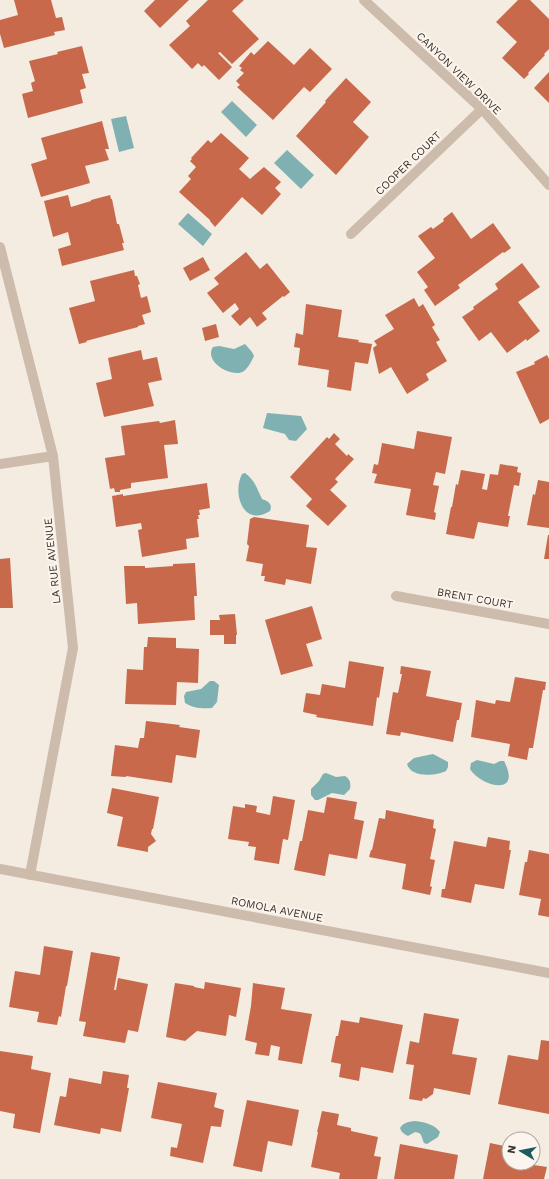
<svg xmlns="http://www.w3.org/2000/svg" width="549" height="1179" font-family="'Work Sans',sans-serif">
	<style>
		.water { fill: #7fb0b2 }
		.building { fill: #c8694b }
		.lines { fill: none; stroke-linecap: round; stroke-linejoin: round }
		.minor { stroke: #cdbbac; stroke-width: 10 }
		.labels { text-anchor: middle; stroke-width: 4; stroke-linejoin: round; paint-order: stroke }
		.street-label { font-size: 11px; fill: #3b302b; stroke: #fbf5ee }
	</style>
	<rect width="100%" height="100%" fill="#f4ebe1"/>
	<path class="water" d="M 232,101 L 257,125 L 246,137 L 221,112 Z
		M 126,116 L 134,148 L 119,152 L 111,119 Z
		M 287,150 L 314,175 L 301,189 L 274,163 Z
		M 188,213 L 212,234 L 203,246 L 178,224 Z
		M 245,344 L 252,352 L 254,356 C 251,362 249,367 244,371 C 233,379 203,362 213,347 L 219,346 L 234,349 Z
		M 267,413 L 301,416 L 307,429 L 296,441 L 289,440 L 285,434 L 263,428 Z
		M 245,473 C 255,480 257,489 262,499 C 268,501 273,504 270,511 C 243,528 232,493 242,474 Z
		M 210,681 L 214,681 L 219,685 L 217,702 L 212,708 C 203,709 193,708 185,703 L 184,696 L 186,692 L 201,689 Z
		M 433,754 L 448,762 L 448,767 L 446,771 C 435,776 411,778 407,764 L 414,758 Z
		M 477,760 L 494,764 L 500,761 L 504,761 C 523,798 480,786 470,769 L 471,763 Z
		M 326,773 L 336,777 L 345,776 C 350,779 351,783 350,789 L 344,795 L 332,793 L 318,800 L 315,800 L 311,795 L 311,789 L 319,781 L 323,774 Z
		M 415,1121 C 424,1122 434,1124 440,1132 L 438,1137 L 427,1144 L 424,1143 C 421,1137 423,1133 415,1132 L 408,1136 C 404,1134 401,1132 400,1128 C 404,1122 408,1122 415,1121 Z"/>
	<path class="building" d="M 14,0 L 51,0 L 56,18 L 62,17 L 65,30 L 54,32 L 55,35 L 4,48 L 0,34 L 0,20 L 18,15 Z
		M 155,0 L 189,0 L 160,28 L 144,11 Z
		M 208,0 L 244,0 L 232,11 L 259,39 L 232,64 L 220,52 L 218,53 L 232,67 L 219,80 L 204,65 L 202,67 L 198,63 L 192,69 L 169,45 L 190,26 L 186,21 Z
		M 518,0 L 530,0 L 549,19 L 549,49 L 544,54 L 545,55 L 528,73 L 529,74 L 524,79 L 502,58 L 517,42 L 496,22 Z
		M 268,41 L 294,65 L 310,48 L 332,69 L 310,92 L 304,87 L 273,120 L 237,87 L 240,85 L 236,81 L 244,73 L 240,70 L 242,68 L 239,66 L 251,52 L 254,55 Z
		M 82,46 L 89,73 L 82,74 L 86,88 L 80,90 L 83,103 L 28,118 L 22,94 L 33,91 L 31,83 L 35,81 L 29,61 L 58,54 L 57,52 Z
		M 549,72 L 549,103 L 534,88 Z
		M 346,78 L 371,102 L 353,122 L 369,137 L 336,175 L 296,136 L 326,102 L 325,101 Z
		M 102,121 L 109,149 L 105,149 L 109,160 L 85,166 L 90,183 L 41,197 L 31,164 L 47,159 L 41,138 Z
		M 221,133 L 249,158 L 239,169 L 250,179 L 264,167 L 281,182 L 275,188 L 281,194 L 262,215 L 242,197 L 215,227 L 210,221 L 210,220 L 179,192 L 191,179 L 188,176 L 196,167 L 190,161 L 192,159 L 191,158 L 208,140 L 211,143 Z
		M 68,195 L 71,207 L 91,201 L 91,200 L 110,195 L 111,199 L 112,199 L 117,224 L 119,224 L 124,243 L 122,243 L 124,250 L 62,266 L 58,249 L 71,245 L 68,232 L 53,237 L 44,201 Z
		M 452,212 L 471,239 L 493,223 L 511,248 L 504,253 L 503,252 L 458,285 L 460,288 L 435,306 L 424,290 L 428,287 L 417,272 L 435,258 L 418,236 L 431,227 L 433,229 L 444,221 L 443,219 Z
		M 246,252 L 260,269 L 267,263 L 290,292 L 284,297 L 283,296 L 262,313 L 267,319 L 257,327 L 250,317 L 240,326 L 231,316 L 239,309 L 235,303 L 223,313 L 207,293 L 219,284 L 214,278 Z
		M 203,257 L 210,270 L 190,281 L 183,268 Z
		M 522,263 L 540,287 L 518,302 L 540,331 L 527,341 L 526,339 L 507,353 L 491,332 L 479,341 L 462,317 L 474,309 L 473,307 L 498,289 L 495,284 Z
		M 134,270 L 135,276 L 137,276 L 140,284 L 138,285 L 141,298 L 147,296 L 151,312 L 142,315 L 145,324 L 138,326 L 138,327 L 86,341 L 87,342 L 79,344 L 69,308 L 95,301 L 90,281 Z
		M 414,298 L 419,307 L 423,304 L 435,325 L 432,327 L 440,340 L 436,342 L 447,361 L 426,374 L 429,380 L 407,394 L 391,367 L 379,374 L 373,348 L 377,345 L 374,341 L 394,329 L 385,315 Z
		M 306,304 L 342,310 L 338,337 L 359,340 L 358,342 L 372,344 L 368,364 L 355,362 L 351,391 L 327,387 L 329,370 L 298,365 L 300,348 L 294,347 L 296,333 L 303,335 Z
		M 216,324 L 219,337 L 205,341 L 202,328 Z
		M 141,350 L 143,360 L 157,357 L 162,380 L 148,383 L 154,406 L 104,417 L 96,383 L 112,379 L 108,358 Z
		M 547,355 L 549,359 L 549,419 L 540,424 L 516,372 L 535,364 L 534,362 Z
		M 175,420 L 178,444 L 164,445 L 168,478 L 131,483 L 131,488 L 120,490 L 120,492 L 115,492 L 114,488 L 110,489 L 105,458 L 125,455 L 121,426 L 159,421 L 160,423 Z
		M 417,431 L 452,437 L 445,474 L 436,472 L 433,485 L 439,486 L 434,512 L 436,513 L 435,520 L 406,515 L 411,489 L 374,483 L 377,474 L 372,473 L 374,464 L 378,465 L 382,443 L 414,449 Z
		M 334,433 L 340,439 L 335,444 L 347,456 L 348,454 L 354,459 L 335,479 L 338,482 L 330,490 L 347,506 L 328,526 L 306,506 L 312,499 L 290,477 L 327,437 L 329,439 Z
		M 500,464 L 518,467 L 517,472 L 521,473 L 519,486 L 514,485 L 508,516 L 510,516 L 508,527 L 478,522 L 474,539 L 446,534 L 451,507 L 452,507 L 456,484 L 458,485 L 461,470 L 485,474 L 482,489 L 487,490 L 490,474 L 498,475 Z
		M 538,480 L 549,482 L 549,528 L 527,525 L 533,494 L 535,495 Z
		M 207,483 L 210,508 L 199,510 L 200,515 L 198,515 L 199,519 L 197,519 L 199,537 L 186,539 L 187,549 L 142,557 L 138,530 L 142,529 L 141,523 L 116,527 L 112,496 L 123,494 L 123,496 Z
		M 254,517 L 309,525 L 306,547 L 317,548 L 311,584 L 286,579 L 285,585 L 264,581 L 265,576 L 261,576 L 263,564 L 246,561 L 249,546 L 247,544 L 250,519 Z
		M 548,535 L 549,535 L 549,559 L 544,559 Z
		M 10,558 L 13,608 L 0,608 L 0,559 Z
		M 195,563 L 197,596 L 194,596 L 195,620 L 138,624 L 137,603 L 126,604 L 124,566 L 145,566 L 145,568 L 173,566 L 173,564 Z
		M 312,606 L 322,639 L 306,644 L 313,666 L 281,675 L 265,620 Z
		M 235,614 L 237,635 L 236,635 L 236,644 L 224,644 L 224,635 L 210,635 L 210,620 L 220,620 L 219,615 Z
		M 148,637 L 176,638 L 176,648 L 199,649 L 198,683 L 177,682 L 176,705 L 125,704 L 127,669 L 143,670 L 144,647 L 147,647 Z
		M 349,661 L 384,667 L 379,698 L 377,697 L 373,726 L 316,717 L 317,715 L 303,712 L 306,693 L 320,695 L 322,684 L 345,688 Z
		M 401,666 L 431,671 L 426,696 L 462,703 L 459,720 L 457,720 L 453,742 L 401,732 L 400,736 L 386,734 L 393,692 L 398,693 L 402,674 L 400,674 Z
		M 515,677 L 546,682 L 545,690 L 543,690 L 533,748 L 529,748 L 527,760 L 508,756 L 510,744 L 471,737 L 476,700 L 495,704 L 496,700 L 510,702 Z
		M 146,721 L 180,725 L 179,727 L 200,730 L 196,758 L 176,755 L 172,783 L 126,776 L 126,777 L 111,776 L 115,745 L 138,748 L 140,738 L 144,738 Z
		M 112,788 L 159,797 L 153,829 L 152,829 L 151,834 L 156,841 L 148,847 L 148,852 L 117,846 L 123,817 L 107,813 Z
		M 273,796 L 295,800 L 288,840 L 283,839 L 279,864 L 254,860 L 256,847 L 248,846 L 249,842 L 228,839 L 233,806 L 245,808 L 245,804 L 257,806 L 256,812 L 270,815 Z
		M 327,797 L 357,802 L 354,819 L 364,821 L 357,859 L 329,854 L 325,876 L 294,870 L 300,841 L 302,841 L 308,810 L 324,813 Z
		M 386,810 L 434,820 L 433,828 L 436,829 L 430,859 L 435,860 L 430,886 L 432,887 L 430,895 L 402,889 L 406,864 L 369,857 L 371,850 L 372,850 L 379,818 L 385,819 Z
		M 488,837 L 510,841 L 509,850 L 511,850 L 504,889 L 475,884 L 471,903 L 441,897 L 442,889 L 445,889 L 454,841 L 486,847 Z
		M 529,850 L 549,854 L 549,917 L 538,915 L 541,899 L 519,895 L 525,862 L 527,862 Z
		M 44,946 L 73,951 L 67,986 L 66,986 L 61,1017 L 59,1016 L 57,1025 L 37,1022 L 39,1012 L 9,1007 L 15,971 L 40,975 Z
		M 91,952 L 120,957 L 114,990 L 116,990 L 118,978 L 148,984 L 138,1032 L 128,1030 L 125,1043 L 83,1036 L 86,1022 L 79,1021 Z
		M 205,982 L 241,988 L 236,1017 L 229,1015 L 226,1036 L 197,1031 L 185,1041 L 166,1037 L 175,983 L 194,986 L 194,987 L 204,989 Z
		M 253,983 L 285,988 L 281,1009 L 312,1014 L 302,1064 L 278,1060 L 280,1047 L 271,1045 L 269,1056 L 255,1054 L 257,1043 L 245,1040 L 251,1006 Z
		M 424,1013 L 459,1019 L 452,1054 L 477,1058 L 470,1095 L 434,1088 L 433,1094 L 426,1099 L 423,1098 L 422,1101 L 409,1099 L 414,1065 L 406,1064 L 410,1041 L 419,1043 Z
		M 360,1017 L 403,1025 L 393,1073 L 361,1067 L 359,1081 L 339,1077 L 341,1064 L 331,1062 L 336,1036 L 338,1036 L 341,1020 L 359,1023 Z
		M 541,1040 L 549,1041 L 549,1114 L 498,1104 L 508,1055 L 538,1060 Z
		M 0,1051 L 33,1056 L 31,1069 L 51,1073 L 40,1133 L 13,1128 L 15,1114 L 0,1111 Z
		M 103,1071 L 129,1075 L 127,1088 L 129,1088 L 121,1132 L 101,1128 L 100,1134 L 54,1125 L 60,1096 L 66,1097 L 69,1078 L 101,1084 Z
		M 158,1082 L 217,1093 L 214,1107 L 224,1110 L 221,1127 L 211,1126 L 203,1163 L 170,1156 L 171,1147 L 177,1148 L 182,1124 L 151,1118 Z
		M 247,1100 L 299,1110 L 292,1146 L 268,1141 L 262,1172 L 233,1166 Z
		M 322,1111 L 339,1114 L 337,1125 L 351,1128 L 351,1131 L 378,1137 L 374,1156 L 381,1157 L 377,1179 L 339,1179 L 340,1173 L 311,1167 L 318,1132 L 317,1132 L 319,1124 Z
		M 490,1143 L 509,1147 L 509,1163 L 533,1163 L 533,1153 L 536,1154 L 534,1165 L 547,1167 L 544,1179 L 483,1179 Z
		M 400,1144 L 458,1155 L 454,1179 L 394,1179 Z"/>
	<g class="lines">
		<path class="minor" d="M 364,0 L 482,109 L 549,185
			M 351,234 L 482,109
			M 0,247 L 53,456 L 73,648 L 30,875
			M 0,464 L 53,456
			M 396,596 L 549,624
			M 0,869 L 549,973"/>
	</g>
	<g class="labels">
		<g class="street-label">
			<text transform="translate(459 73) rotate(44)" y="4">CANYON VIEW DRIVE</text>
			<text transform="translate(408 163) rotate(-44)" y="4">COOPER COURT</text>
			<text transform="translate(52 561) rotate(-96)" y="4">LA RUE AVENUE</text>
			<text transform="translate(475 598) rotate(10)" y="4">BRENT COURT</text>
			<text transform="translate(277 909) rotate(11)" y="4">ROMOLA AVENUE</text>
		</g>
	</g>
	<g transform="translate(521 1151) rotate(280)"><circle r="19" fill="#fbf5ee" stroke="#aea6a0"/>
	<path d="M0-3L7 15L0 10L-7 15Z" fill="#1f5a5e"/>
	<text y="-6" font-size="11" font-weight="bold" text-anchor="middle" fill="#3b302b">N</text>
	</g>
</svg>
